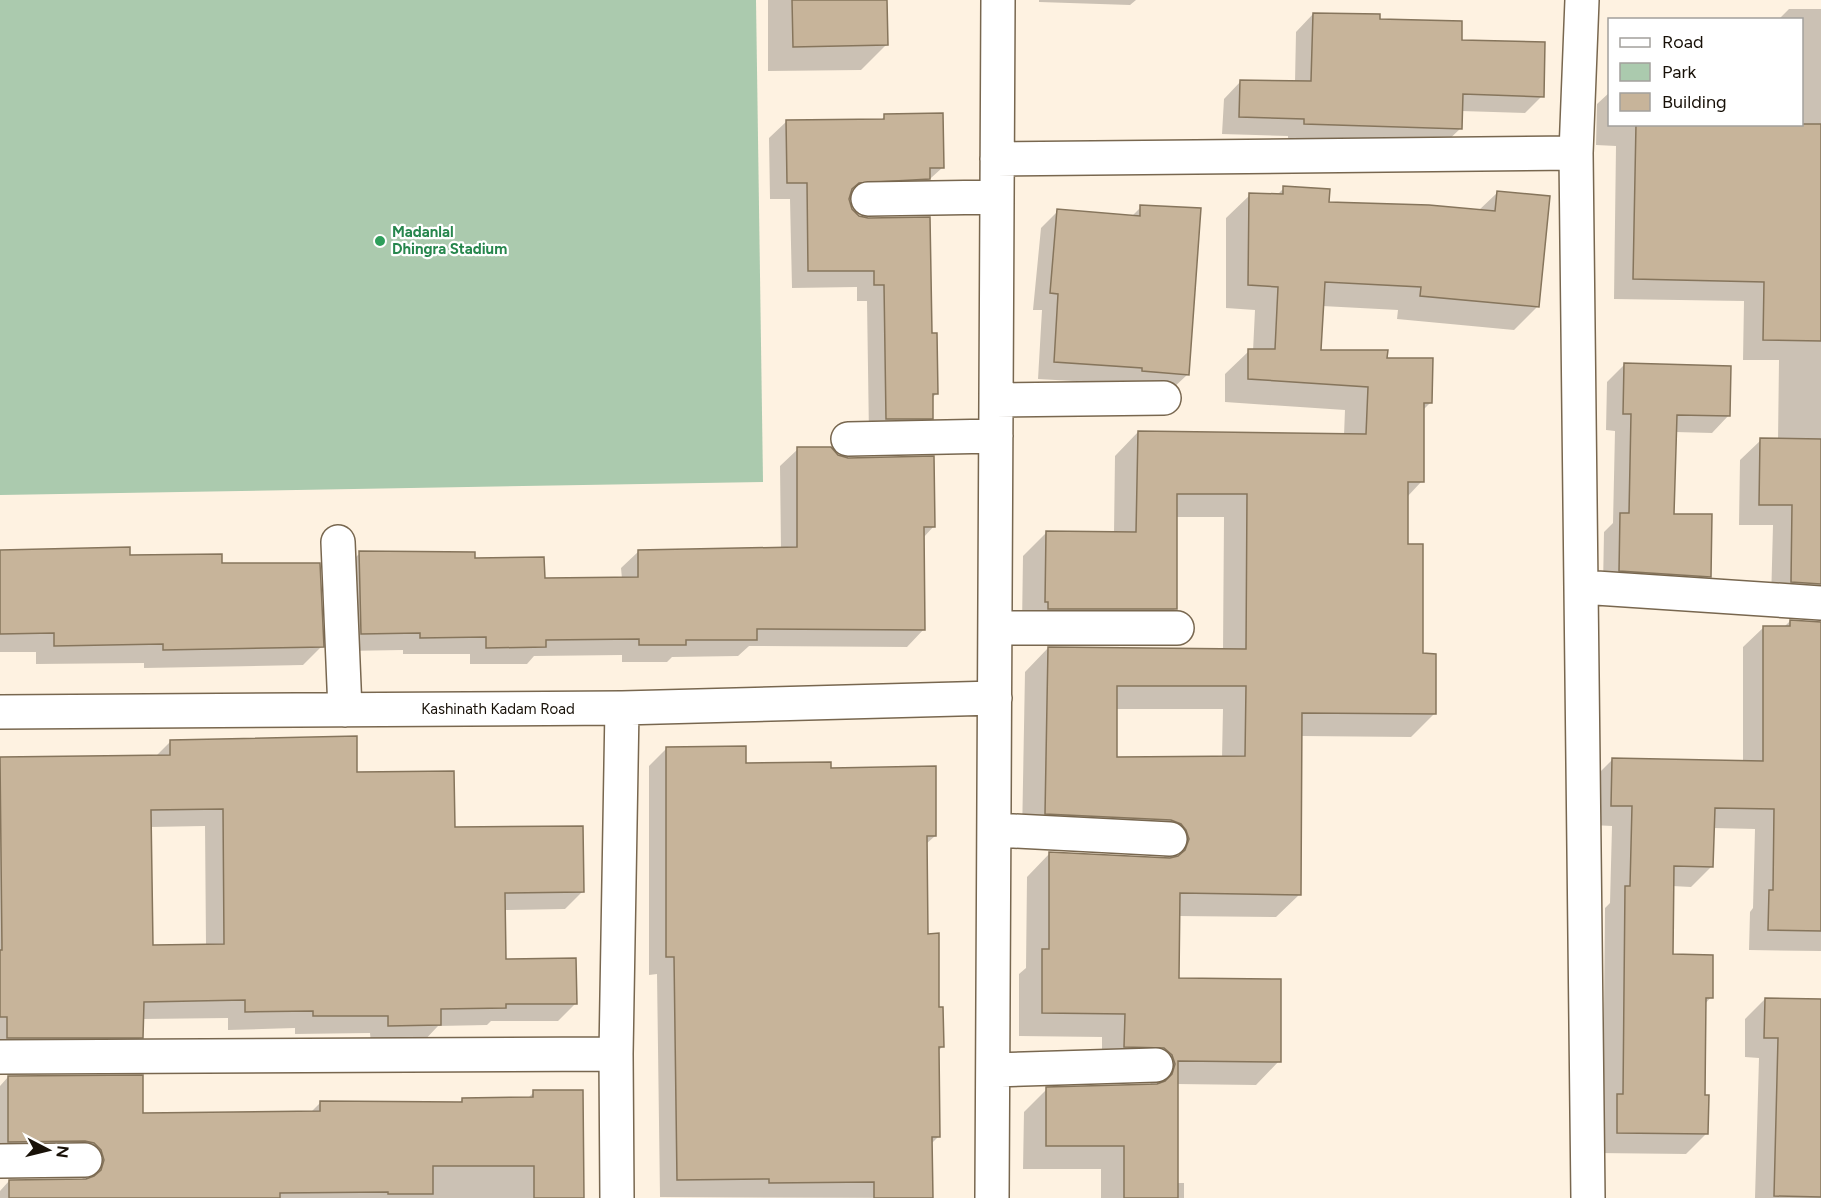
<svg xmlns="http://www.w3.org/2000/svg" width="1821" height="1198" font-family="Figtree,sans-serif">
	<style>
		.green { fill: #abcaae }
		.shadow { fill: #0003; fill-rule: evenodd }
		.building { fill: #c7b49a; stroke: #86755c; stroke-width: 1.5; fill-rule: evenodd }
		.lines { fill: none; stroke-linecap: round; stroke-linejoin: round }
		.minor-casing { stroke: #78674f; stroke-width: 36 }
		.minor { stroke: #fff; stroke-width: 33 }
		.leisure-dot { fill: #2e9e5b; stroke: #fff; stroke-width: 2 }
		.labels { text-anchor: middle; stroke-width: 4.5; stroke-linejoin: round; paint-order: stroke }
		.leisure-label { font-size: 15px; font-weight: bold; fill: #27864d; stroke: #fff; text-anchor: start }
		.street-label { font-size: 15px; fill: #181108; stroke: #fff }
	</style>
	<rect width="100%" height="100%" fill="#fef2e1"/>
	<path class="green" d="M 0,0 L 756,0 L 763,482 L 0,495 Z"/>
	<path class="shadow" d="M 768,0 L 886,0 L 886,45 L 861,70 L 768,71 Z
		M 1039,0 L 1136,0 L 1130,5 L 1039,2 Z
		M 1789,9 L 1821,9 L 1821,951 L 1749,950 L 1750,912 L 1753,908 L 1755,829 L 1713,828 L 1712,866 L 1691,887 L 1672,886 L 1671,956 L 1711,997 L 1705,1004 L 1704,1097 L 1707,1133 L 1686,1154 L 1597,1153 L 1603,1110 L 1605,908 L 1610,903 L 1612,826 L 1592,825 L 1592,780 L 1613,759 L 1743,762 L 1743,647 L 1764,627 L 1784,627 L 1790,621 L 1819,621 L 1818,615 L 1771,602 L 1773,525 L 1739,525 L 1740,460 L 1761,440 L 1778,440 L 1779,360 L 1743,360 L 1744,301 L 1614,299 L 1616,146 L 1596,145 L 1597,104 L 1610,92 L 1610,124 L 1802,124 L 1802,20 L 1778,20 Z
		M 1313,14 L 1379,20 L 1461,41 L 1542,96 L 1525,113 L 1461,111 L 1461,128 L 1443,145 L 1288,140 L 1288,136 L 1222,134 L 1224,99 L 1241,81 L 1295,82 L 1296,32 Z
		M 885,116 L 942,168 L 911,196 L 848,199 L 851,210 L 930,334 L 937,393 L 931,399 L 932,418 L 915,435 L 869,436 L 867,301 L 857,301 L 857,287 L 792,288 L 790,199 L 770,199 L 769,138 L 787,121 L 880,121 Z
		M 1284,188 L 1328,203 L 1478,211 L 1497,193 L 1537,307 L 1514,330 L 1397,319 L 1398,310 L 1322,306 L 1320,351 L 1386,359 L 1431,402 L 1422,411 L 1422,481 L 1407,497 L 1406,545 L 1421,655 L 1434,714 L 1411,737 L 1301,736 L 1300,894 L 1276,917 L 1178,916 L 1178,980 L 1279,1061 L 1256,1085 L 1176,1084 L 1176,1183 L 1184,1183 L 1184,1198 L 1101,1198 L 1101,1169 L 1023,1169 L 1024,1112 L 1047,1089 L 1151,1085 L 1149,1079 L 1102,1070 L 1102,1037 L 1019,1036 L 1019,974 L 1026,968 L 1027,877 L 1050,853 L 1165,859 L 1163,854 L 1022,837 L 1025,672 L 1048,648 L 1223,650 L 1224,517 L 1175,517 L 1175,609 L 1152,632 L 1022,625 L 1023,556 L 1046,533 L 1114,533 L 1115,456 L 1138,432 L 1344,435 L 1345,410 L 1225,402 L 1225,374 L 1249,351 L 1253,351 L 1255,310 L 1226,308 L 1226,218 L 1250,195 L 1276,196 ZM 1116,709 L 1223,709 L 1222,758 L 1116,758 Z
		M 1141,207 L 1188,374 L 1170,391 L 1125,384 L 1038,379 L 1042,310 L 1033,310 L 1041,228 L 1058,211 L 1131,217 Z
		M 1624,365 L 1729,415 L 1712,433 L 1675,432 L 1672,515 L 1709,576 L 1692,593 L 1603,587 L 1604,532 L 1613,523 L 1615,431 L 1606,430 L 1607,382 Z
		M 798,449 L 838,456 L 934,526 L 923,538 L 924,629 L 907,647 L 749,646 L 738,656 L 672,657 L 667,662 L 622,662 L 622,655 L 534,656 L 527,664 L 470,664 L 470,654 L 403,654 L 403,650 L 344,651 L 343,570 L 360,553 L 473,560 L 543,580 L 622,579 L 621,568 L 639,551 L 781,549 L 780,466 Z
		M 0,551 L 129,557 L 220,565 L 322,646 L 303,665 L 144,668 L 144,663 L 36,664 L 36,652 L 0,652 Z
		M 170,742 L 356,774 L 454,829 L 583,891 L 565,909 L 504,910 L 504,961 L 576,1003 L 558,1021 L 491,1021 L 487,1025 L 438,1026 L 422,1043 L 371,1044 L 370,1033 L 295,1034 L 295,1028 L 228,1030 L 228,1018 L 142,1019 L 141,1037 L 123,1055 L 0,1055 L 0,758 L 156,756 ZM 205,826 L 206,945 L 152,946 L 150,827 Z
		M 667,748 L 745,764 L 829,769 L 935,836 L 925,845 L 927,935 L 943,1046 L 938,1051 L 939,1136 L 931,1144 L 932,1198 L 660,1197 L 657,974 L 649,975 L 649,766 Z
		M 1765,999 L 1821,1000 L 1821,1198 L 1755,1198 L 1759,1058 L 1745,1057 L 1745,1019 Z
		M 8,1077 L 142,1114 L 311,1112 L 320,1103 L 459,1103 L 463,1099 L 528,1098 L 534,1092 L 581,1198 L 0,1198 L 0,1191 L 9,1181 L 83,1180 L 80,1171 L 0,1163 L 0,1086 Z"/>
	<path class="building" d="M 792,0 L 887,0 L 888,45 L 793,47 Z
		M 1313,13 L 1380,14 L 1380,19 L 1462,21 L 1462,40 L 1545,42 L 1544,97 L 1463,94 L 1462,129 L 1304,124 L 1304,119 L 1239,117 L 1240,80 L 1311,81 Z
		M 943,113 L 944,168 L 930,168 L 930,179 L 859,183 L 852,189 L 849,199 L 852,209 L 859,216 L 868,218 L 930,217 L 932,333 L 937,333 L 938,394 L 933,394 L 933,419 L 886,419 L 884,285 L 874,285 L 874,271 L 808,271 L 807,183 L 787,183 L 786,120 L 884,119 L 884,114 Z
		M 1636,124 L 1821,124 L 1821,341 L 1763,340 L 1764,282 L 1633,279 Z
		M 1283,186 L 1330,189 L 1329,202 L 1429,205 L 1495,211 L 1497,191 L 1550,196 L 1539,307 L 1420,296 L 1421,287 L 1325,282 L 1321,350 L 1388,350 L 1387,358 L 1433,358 L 1432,403 L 1424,403 L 1424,482 L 1408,482 L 1408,544 L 1423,544 L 1423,653 L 1436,654 L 1436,714 L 1302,713 L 1301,895 L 1180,893 L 1179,978 L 1281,979 L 1281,1062 L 1178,1061 L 1178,1198 L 1124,1198 L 1124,1146 L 1046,1146 L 1046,1087 L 1157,1084 L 1165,1081 L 1172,1074 L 1175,1064 L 1172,1055 L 1164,1048 L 1124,1047 L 1125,1014 L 1042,1013 L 1042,949 L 1049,949 L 1049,852 L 1170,858 L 1178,856 L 1185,850 L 1189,839 L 1186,830 L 1181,824 L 1171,820 L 1045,814 L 1048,647 L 1246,649 L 1247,494 L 1177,494 L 1177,609 L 1048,609 L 1048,602 L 1045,602 L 1046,531 L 1136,532 L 1138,431 L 1366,434 L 1368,387 L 1248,379 L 1248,349 L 1275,349 L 1278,287 L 1248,285 L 1249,193 L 1283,194 ZM 1117,686 L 1246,686 L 1245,756 L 1117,757 Z
		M 1140,205 L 1201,208 L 1189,375 L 1142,371 L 1142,368 L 1054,362 L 1058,294 L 1050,293 L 1057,209 L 1140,216 Z
		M 1624,363 L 1731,366 L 1730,416 L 1677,415 L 1674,514 L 1712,514 L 1711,577 L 1619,571 L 1620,513 L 1629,513 L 1631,414 L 1623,414 Z
		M 1760,438 L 1821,439 L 1821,584 L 1791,582 L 1792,505 L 1759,505 Z
		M 797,447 L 831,447 L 838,455 L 848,458 L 934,456 L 935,527 L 924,527 L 925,630 L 757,629 L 757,640 L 686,640 L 686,645 L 639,645 L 639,639 L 546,640 L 546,647 L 486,648 L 486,637 L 420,638 L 420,633 L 361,634 L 359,551 L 475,552 L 475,558 L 544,557 L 545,578 L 638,577 L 638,550 L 797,547 Z
		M 130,547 L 130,555 L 222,554 L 222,563 L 320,563 L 324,647 L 163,650 L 163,644 L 54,646 L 54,633 L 0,634 L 0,550 Z
		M 1790,620 L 1821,622 L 1821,931 L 1768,930 L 1769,890 L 1773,890 L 1774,809 L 1715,808 L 1713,867 L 1674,866 L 1673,954 L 1713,955 L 1713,998 L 1706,998 L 1705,1095 L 1709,1095 L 1708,1134 L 1617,1133 L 1617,1094 L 1623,1094 L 1625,886 L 1630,886 L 1632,806 L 1611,806 L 1612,758 L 1763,761 L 1763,626 L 1790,626 Z
		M 357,736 L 357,772 L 454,771 L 455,827 L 583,826 L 584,892 L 505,893 L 506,959 L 576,958 L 577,1004 L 506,1004 L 506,1008 L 441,1009 L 441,1025 L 388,1026 L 388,1016 L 313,1016 L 313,1011 L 245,1012 L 245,1000 L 144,1002 L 143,1038 L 7,1038 L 7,1017 L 0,1017 L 0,950 L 2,950 L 0,757 L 170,755 L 170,740 ZM 223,809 L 224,944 L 153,945 L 151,810 Z
		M 746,746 L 746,763 L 831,762 L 831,768 L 936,766 L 936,836 L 927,836 L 928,934 L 939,933 L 939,1007 L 943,1007 L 944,1047 L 939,1047 L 940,1137 L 932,1137 L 933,1198 L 874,1198 L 874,1182 L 769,1183 L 769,1179 L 677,1180 L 674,957 L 666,957 L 666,747 Z
		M 1765,998 L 1821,999 L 1821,1197 L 1774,1196 L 1778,1038 L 1764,1038 Z
		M 143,1075 L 143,1113 L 320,1111 L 320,1101 L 462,1102 L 462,1098 L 533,1097 L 533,1090 L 583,1090 L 584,1198 L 534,1198 L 534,1166 L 433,1166 L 433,1194 L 388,1194 L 388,1192 L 280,1193 L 280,1198 L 9,1198 L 9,1180 L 86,1179 L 94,1176 L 101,1170 L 104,1160 L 101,1150 L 94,1143 L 85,1141 L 8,1142 L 8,1076 Z"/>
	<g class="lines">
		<g class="minor-casing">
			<path id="minor" d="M 1582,0 L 1576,153 L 1588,1198
				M 997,159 L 1576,153
				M 868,199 L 997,197
				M 996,400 L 1164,398
				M 848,439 L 996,436
				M 338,542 L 345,710
				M 1581,587 L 1821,603
				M 995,628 L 1177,628
				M 0,712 L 622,708 L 995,698
				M 995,830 L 1170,839
				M 0,1057 L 616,1054
				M 993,1070 L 1156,1065
				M 0,1161 L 85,1160
				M 617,1198 L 616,1054 L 622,708
				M 992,1198 L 998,0"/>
		</g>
		<use href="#minor" class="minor"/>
	</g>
	<circle class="leisure-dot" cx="380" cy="241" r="6"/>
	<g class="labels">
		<g class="leisure-label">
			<text x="392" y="237">Madanlal<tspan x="392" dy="17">Dhingra Stadium</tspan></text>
		</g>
		<g class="street-label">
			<text x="498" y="714">Kashinath Kadam Road</text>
		</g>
	</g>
	<rect x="1608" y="18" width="195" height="108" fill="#ffffff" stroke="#a3a09c" stroke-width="1.5"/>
	<rect x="1620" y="38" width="30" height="9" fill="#ffffff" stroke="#a3a09c" stroke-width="1.5"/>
	<text x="1662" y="48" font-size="18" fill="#181108">Road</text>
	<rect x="1620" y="63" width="30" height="18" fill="#abcaae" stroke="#a3a09c" stroke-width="1.5"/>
	<text x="1662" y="78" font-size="18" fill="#181108">Park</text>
	<rect x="1620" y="93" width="30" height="18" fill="#c7b49a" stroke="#a3a09c" stroke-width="1.5"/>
	<text x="1662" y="108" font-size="18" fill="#181108">Building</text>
	<g transform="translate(48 1150) rotate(97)" stroke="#ffffff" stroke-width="4.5" paint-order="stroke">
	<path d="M0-4.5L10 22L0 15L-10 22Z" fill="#181108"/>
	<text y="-9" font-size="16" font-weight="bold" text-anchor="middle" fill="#181108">N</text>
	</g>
</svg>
